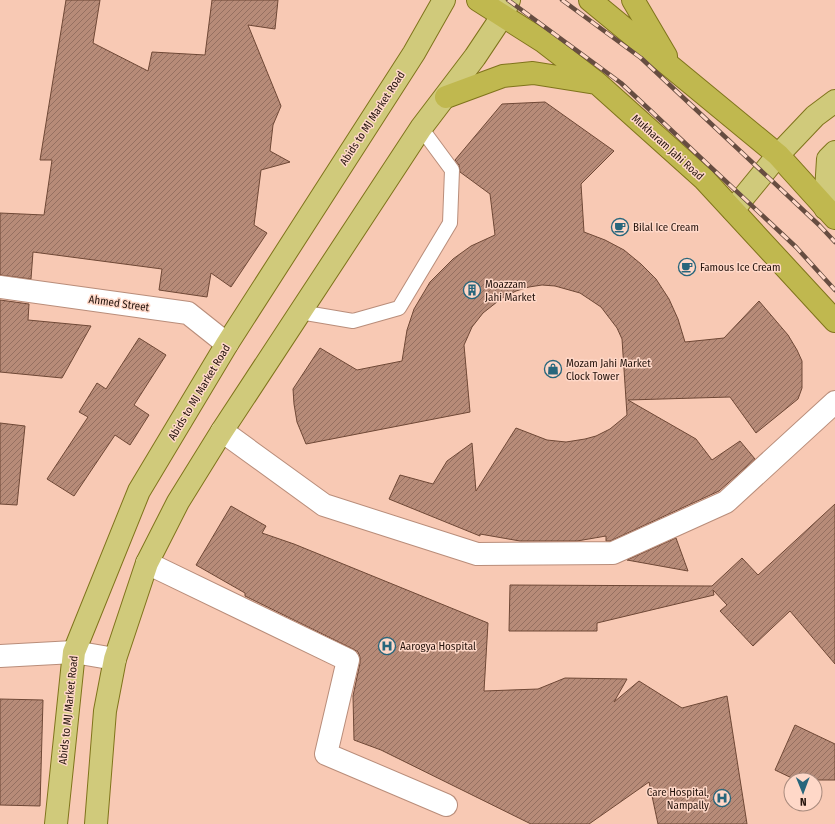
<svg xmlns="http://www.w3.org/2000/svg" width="835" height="824" font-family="'Fira Sans Condensed',sans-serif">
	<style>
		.building { fill: url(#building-hatch); stroke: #6f4836 }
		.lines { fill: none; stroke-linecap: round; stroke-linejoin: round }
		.service-casing { stroke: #b98d7a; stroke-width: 16 }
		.minor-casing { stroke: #b98d7a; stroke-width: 24 }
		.tertiary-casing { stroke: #b98d7a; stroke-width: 24 }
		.primary-casing { stroke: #7f741b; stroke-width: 24 }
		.trunk-casing { stroke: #7f741b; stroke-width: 24 }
		.service { stroke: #fff; stroke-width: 14 }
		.minor { stroke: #fff; stroke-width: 22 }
		.tertiary { stroke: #fff; stroke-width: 22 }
		.primary { stroke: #d0ca7b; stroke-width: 22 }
		.trunk { stroke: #c0b84f; stroke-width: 22 }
		.rail-casing { stroke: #674d41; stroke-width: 4.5 }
		.rail { stroke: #ffd8c8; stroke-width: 3; stroke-dasharray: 9; stroke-linecap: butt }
		.labels { text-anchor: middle; stroke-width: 3; stroke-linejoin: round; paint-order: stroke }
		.street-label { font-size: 11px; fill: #25140d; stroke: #ffd8c8 }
		.poi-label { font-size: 11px; fill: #25140d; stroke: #ffd8c8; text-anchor: start }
	</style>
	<defs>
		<pattern id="building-hatch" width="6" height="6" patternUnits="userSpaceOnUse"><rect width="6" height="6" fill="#b78b78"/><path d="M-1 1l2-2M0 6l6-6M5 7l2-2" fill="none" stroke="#957061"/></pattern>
	</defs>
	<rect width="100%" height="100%" fill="#f8c9b4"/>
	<path class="building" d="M 66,0 L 100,0 L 93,43 L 148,71 L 152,52 L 205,55 L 212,0 L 278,0 L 275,29 L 248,25 L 281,106 L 273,125 L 270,151 L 290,162 L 261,170 L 254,225 L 267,233 L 231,287 L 211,273 L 207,297 L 159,290 L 162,269 L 33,252 L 31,279 L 0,275 L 0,213 L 44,215 L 52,160 L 40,160 Z
		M 545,102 L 614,151 L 581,184 L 584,232 L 605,240 L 624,250 L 641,264 L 656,279 L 669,299 L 678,319 L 685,342 L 724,338 L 759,301 L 788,335 L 797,350 L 802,361 L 802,388 L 798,399 L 756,433 L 730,397 L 628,400 L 696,439 L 712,460 L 740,441 L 755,459 L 719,491 L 610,541 L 606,541 L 606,536 L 577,541 L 520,541 L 480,534 L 480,536 L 389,499 L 400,475 L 433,484 L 447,461 L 472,443 L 476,491 L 516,428 L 547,440 L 566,442 L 585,439 L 596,436 L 610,429 L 627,415 L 622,339 L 617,328 L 601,307 L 580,293 L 555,286 L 542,285 L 529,287 L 516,291 L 502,298 L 483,313 L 472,327 L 464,345 L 470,412 L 306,444 L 297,422 L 294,404 L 293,389 L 320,348 L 357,370 L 402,361 L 407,330 L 414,309 L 430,282 L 453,259 L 471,246 L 495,235 L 490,194 L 460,172 L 459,165 L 455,160 L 502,104 Z
		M 0,300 L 29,304 L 28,320 L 91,326 L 62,378 L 0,372 Z
		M 139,338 L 166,355 L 134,405 L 149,415 L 130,445 L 115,435 L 74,496 L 47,479 L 88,417 L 79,412 L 97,383 L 106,389 Z
		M 0,423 L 25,426 L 17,505 L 0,504 Z
		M 835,504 L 835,664 L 790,611 L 753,646 L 720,611 L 727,605 L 713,590 L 714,595 L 597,623 L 597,631 L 509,631 L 510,585 L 712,586 L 742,558 L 758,575 Z
		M 231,506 L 266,526 L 262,533 L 294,544 L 488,623 L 484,691 L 538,689 L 565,678 L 627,679 L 614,702 L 639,681 L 682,708 L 727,696 L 747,824 L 658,824 L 649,782 L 589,824 L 531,824 L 381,750 L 354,740 L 353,696 L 360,663 L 360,657 L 358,652 L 353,649 L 245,596 L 245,593 L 196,565 Z
		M 676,538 L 688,571 L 627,560 Z
		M 0,699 L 43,700 L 40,806 L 0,805 Z
		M 795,725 L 835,744 L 835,780 L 796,780 L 775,770 Z"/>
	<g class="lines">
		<g class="service-casing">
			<path id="service" d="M 300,312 L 353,321 L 399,308 L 450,223 L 452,170 L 421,128"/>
		</g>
		<g class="minor-casing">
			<path id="minor" d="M 0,287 L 188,313 L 227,344
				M 222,431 L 324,505 L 477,554 L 613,553 L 726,502 L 835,402
				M 147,563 L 348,660 L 326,754 L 446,805"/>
		</g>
		<g class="tertiary-casing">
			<path id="tertiary" d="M 0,656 L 74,652 L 115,659"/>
		</g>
		<g class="primary-casing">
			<path id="primary" d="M 825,208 L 828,159 L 835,152
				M 733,210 L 778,155 L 815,116 L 835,101
				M 56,824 L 74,652 L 139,491 L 227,344 L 414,53 L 444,0
				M 96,824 L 105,711 L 115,659 L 147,563 L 178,502 L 222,431 L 421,128 L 475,57 L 503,15 L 509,0"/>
		</g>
		<g class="trunk-casing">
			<path id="trunk" d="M 478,0 L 544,42 L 597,83 L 704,179 L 835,321
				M 590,0 L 778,155 L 835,218
				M 633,0 L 666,56
				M 446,97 L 503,76 L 533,73 L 596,83"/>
		</g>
		<use href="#service" class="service"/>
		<use href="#minor" class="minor"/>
		<use href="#tertiary" class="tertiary"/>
		<use href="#primary" class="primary"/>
		<use href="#trunk" class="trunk"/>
		<g class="rail-casing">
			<path id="rail" d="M 508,0 L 621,83 L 796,247 L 835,290
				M 562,0 L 641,58 L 819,225 L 835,242"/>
		</g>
		<use href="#rail" class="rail"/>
	</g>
	<defs>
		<g id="cafe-ring" transform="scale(0.9)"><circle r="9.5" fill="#ffd8c8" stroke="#28667c" stroke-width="1.5"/><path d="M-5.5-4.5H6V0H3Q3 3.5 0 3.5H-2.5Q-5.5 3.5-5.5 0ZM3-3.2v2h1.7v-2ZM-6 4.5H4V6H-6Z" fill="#28667c"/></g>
		<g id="building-ring" transform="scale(0.9)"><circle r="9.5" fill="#ffd8c8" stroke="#28667c" stroke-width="1.5"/><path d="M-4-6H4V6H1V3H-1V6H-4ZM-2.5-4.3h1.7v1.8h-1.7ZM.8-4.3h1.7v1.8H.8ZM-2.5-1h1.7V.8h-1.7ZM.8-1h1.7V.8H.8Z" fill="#28667c"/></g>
		<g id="shop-ring" transform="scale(0.9)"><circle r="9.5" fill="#ffd8c8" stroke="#28667c" stroke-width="1.5"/><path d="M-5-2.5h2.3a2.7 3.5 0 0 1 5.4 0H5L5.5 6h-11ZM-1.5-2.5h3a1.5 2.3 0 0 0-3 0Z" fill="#28667c"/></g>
		<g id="hospital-ring" transform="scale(0.9)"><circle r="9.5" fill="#ffd8c8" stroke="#28667c" stroke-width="1.5"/><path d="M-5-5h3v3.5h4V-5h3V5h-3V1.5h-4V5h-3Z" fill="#28667c"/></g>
	</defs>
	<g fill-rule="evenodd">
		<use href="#cafe-ring" x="620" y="227"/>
		<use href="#cafe-ring" x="687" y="267"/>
		<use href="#building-ring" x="472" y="290"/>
		<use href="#shop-ring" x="553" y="369"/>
		<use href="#hospital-ring" x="387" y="646"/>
		<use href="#hospital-ring" x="722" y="798"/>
	</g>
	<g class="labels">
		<g class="street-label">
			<text transform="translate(372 118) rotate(-57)" y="4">Abids to MJ Market Road</text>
			<text transform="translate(668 147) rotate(42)" y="4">Mukharam Jahi Road</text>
			<text transform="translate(119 303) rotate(8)" y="4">Ahmed Street</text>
			<text transform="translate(199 392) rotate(-59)" y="4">Abids to MJ Market Road</text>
			<text transform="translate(68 710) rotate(-84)" y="4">Abids to MJ Market Road</text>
		</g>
		<g class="poi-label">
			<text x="633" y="231">Bilal Ice Cream</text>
			<text x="700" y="271">Famous Ice Cream</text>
			<text x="485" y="288">Moazzam<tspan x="485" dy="13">Jahi Market</tspan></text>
			<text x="566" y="367">Mozam Jahi Market<tspan x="566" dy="13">Clock Tower</tspan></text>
			<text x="400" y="650">Aarogya Hospital</text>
			<text x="709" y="796" text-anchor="end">Care Hospital,<tspan x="709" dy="13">Nampally</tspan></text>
		</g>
	</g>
	<g transform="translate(803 792) rotate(179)"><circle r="19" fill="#ffd8c8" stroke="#a88a7d"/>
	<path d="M0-3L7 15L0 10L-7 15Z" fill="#28667c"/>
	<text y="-6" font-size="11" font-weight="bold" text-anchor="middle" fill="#25140d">N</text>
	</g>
</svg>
